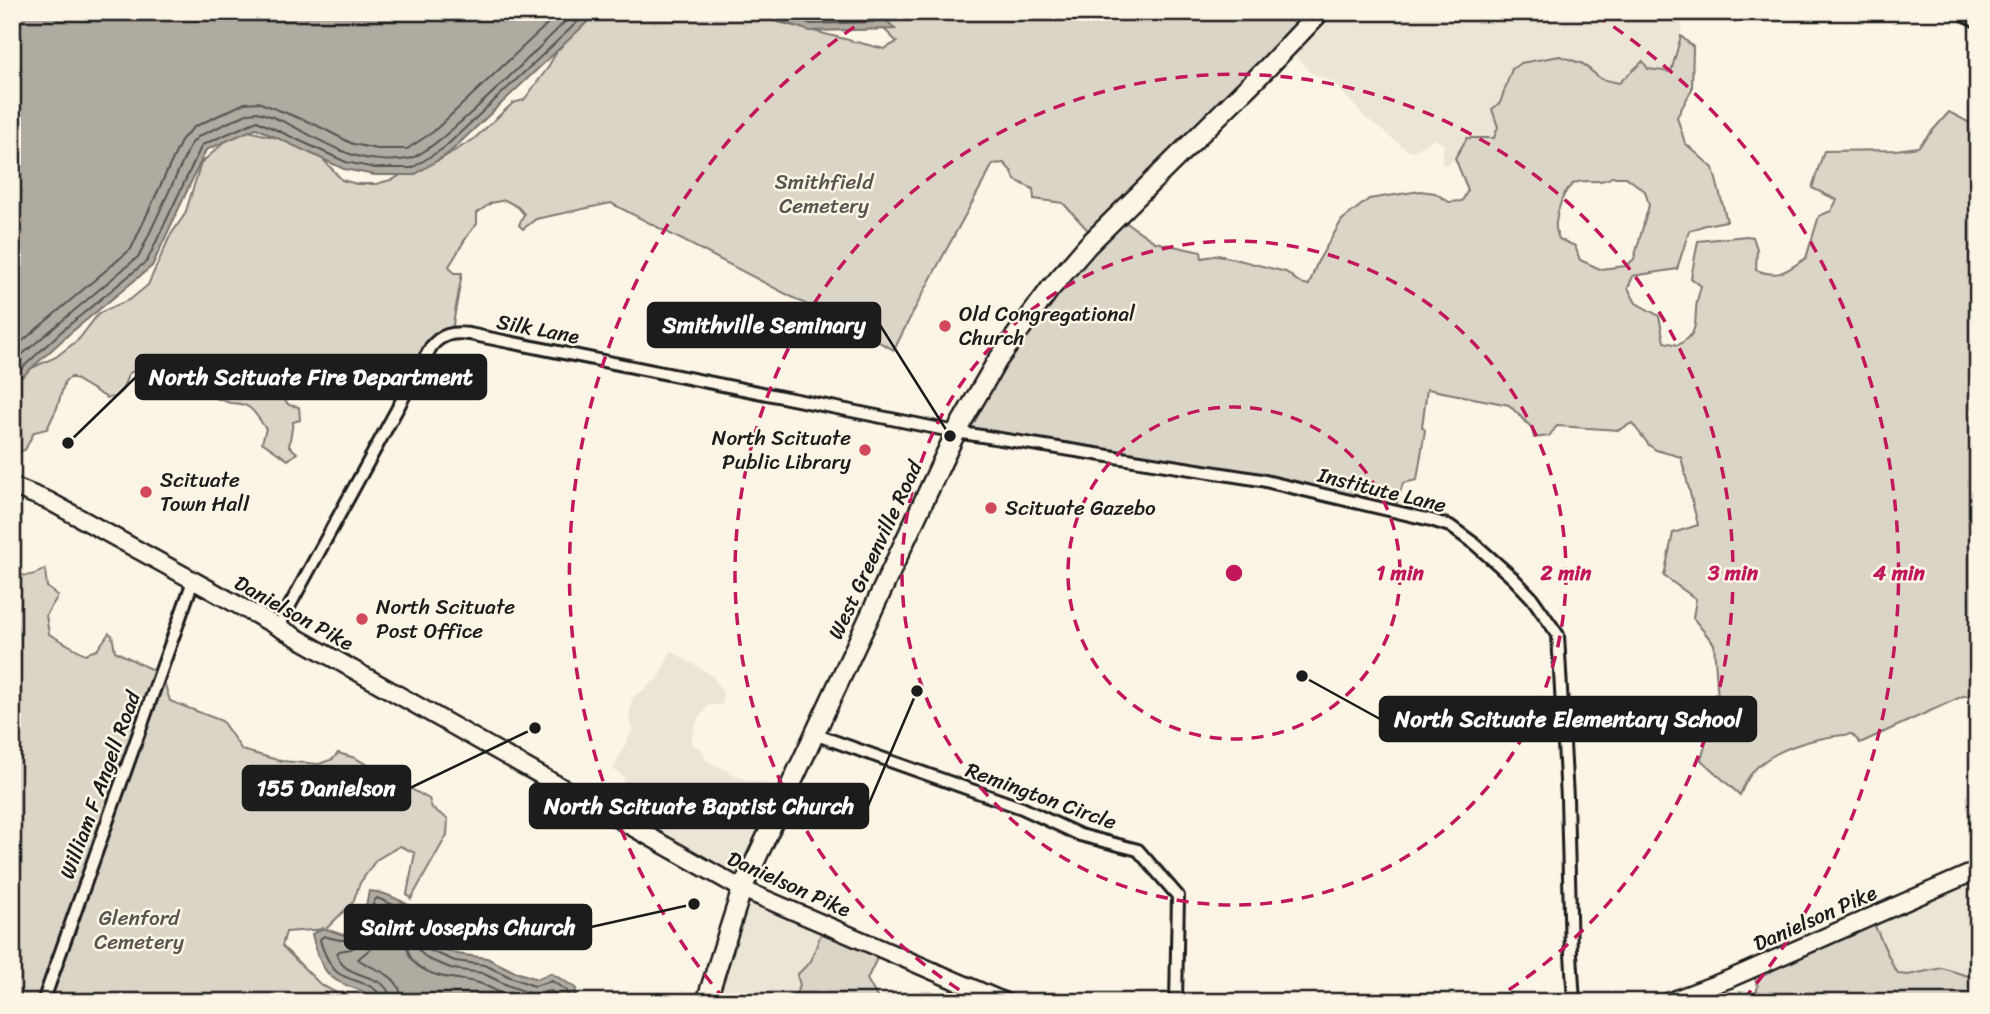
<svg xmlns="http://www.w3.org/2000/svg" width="1990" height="1014" font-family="Sriracha,sans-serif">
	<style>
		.built { fill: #ebe5d6 }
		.green { fill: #dbd5c8; stroke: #7c7872; stroke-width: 2; fill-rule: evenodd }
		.water { fill: #b0aba1; stroke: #75726c; stroke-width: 2 }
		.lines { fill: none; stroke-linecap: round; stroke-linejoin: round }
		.shore { stroke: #575551; stroke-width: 2 }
		.minor-casing { stroke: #1c1c1c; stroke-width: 16 }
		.secondary-casing { stroke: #1c1c1c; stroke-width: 21 }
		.primary-casing { stroke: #1c1c1c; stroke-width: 23 }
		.trunk-casing { stroke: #1c1c1c; stroke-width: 23 }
		.minor { stroke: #fcf5e5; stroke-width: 10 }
		.secondary { stroke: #fcf5e5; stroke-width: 16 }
		.primary { stroke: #fcf5e5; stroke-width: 18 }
		.trunk { stroke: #fcf5e5; stroke-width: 18 }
		.ring { fill: none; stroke: #c2185b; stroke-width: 3.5; stroke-dasharray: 12 9 }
		.poi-dot { fill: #d1495b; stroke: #fcf5e5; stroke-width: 2.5 }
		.labels { text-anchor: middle; stroke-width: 5; stroke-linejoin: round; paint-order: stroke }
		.park-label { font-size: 21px; fill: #555450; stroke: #fcf5e5 }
		.poi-label { font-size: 21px; fill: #1c1c1c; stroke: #fcf5e5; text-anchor: start }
		.street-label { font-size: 21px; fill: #1c1c1c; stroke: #fcf5e5 }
		.centre { fill: #c2185b; stroke: #fcf5e5; stroke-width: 3.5 }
		.ring-label { font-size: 21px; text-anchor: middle; font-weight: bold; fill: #c2185b; stroke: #fcf5e5; stroke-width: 5; stroke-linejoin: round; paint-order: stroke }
		.leader { fill: none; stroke: #1c1c1c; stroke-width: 2.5 }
		.callout-dot { fill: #1c1c1c; stroke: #fcf5e5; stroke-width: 2.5 }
		.callout { fill: #1c1c1c; stroke: #1c1c1c; stroke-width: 2.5 }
		.callout-label { font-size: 23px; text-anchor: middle; font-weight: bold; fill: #fff }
	</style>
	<rect width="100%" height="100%" fill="#fcf5e5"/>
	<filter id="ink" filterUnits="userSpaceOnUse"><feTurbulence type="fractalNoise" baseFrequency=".0143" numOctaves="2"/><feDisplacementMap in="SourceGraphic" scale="14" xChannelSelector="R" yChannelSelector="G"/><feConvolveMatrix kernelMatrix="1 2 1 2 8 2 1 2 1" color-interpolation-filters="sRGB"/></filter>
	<g filter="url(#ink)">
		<path class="built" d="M 1319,12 L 1681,12 L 1682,29 L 1671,72 L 1648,69 L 1643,62 L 1619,83 L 1601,79 L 1583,64 L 1512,69 L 1500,103 L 1498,127 L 1494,138 L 1467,138 L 1455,158 L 1448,165 L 1442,164 L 1444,144 L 1434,139 L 1413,151 L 1408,151 L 1364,116 L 1333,82 L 1311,73 L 1289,49 Z
			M 671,651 L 713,676 L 723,693 L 722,704 L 708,706 L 698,719 L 691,739 L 693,745 L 703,750 L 705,760 L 743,779 L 773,784 L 786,790 L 744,885 L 609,810 L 625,778 L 613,769 L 633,729 L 629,720 L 632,698 L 659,678 Z
			M 1978,876 L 1978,979 L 1942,968 L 1907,975 L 1899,974 L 1894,969 L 1873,922 Z
			M 742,891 L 824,925 L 811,961 L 797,975 L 800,985 L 794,1000 L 790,1002 L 707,1002 Z"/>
		<path class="green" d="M 587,12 L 738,12 L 884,49 L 897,42 L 882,27 L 874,12 L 1319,12 L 1118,217 L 1155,242 L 1201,252 L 1202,258 L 1219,255 L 1286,272 L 1300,283 L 1309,285 L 1317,263 L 1342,220 L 1369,199 L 1420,191 L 1435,193 L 1449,202 L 1462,201 L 1468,190 L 1455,158 L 1467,138 L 1494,138 L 1498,127 L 1492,109 L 1500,103 L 1512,69 L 1521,63 L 1560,56 L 1583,64 L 1601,79 L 1619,83 L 1643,61 L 1648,69 L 1671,72 L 1681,36 L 1693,47 L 1692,89 L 1677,117 L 1685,143 L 1713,168 L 1727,221 L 1705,225 L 1689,231 L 1677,269 L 1633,276 L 1628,288 L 1636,303 L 1659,316 L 1664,342 L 1678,345 C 1696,335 1695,329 1696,310 C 1696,302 1699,294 1701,286 L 1691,278 L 1698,241 L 1747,236 L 1753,237 L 1757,249 L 1756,270 C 1780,279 1786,271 1806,258 L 1819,216 L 1831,211 L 1837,200 L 1812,188 L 1824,151 L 1896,150 L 1918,147 L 1949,112 L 1978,127 L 1978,695 L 1963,696 L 1860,743 L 1852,734 C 1820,737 1784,744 1758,766 C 1750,773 1744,785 1740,795 L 1701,760 L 1718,700 L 1714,644 L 1693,618 L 1696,599 L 1664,576 L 1673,533 L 1698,525 L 1681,457 L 1656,450 L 1649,445 L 1632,423 L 1619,430 L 1557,426 L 1549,436 L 1534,438 L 1532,428 L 1509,405 L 1427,389 L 1422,427 L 1425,430 L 1417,480 L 1403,483 L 1393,516 L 1235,481 L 958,431 L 1095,238 L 1063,203 L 1034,199 L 1033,189 L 1015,180 L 1012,172 L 1004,163 L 993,164 C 960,226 925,286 894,350 L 611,203 L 536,219 L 523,229 L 519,225 L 524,214 L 518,207 L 505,200 L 491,203 L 477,213 L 477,224 C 464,237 459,252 449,266 L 454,273 L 462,273 L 452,330 L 410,380 L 382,364 L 363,361 L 351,365 L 335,360 L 325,367 L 320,384 L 311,392 L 307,391 L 298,370 L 293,370 L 282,386 L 281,396 L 289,405 L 299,407 L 300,420 L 293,422 L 289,446 L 297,453 L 288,460 L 262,442 L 266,429 C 254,412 252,403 230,403 L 137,370 L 129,373 L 122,390 L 116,397 L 107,398 L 72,377 L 65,381 L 57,408 L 47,429 L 34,432 L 25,450 L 12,453 L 12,377 L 56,357 L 79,339 L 99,313 L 131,299 L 148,285 L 170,236 L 185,214 L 201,163 L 231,136 L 244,130 L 311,146 L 342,180 L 357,184 L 376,184 L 394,179 L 410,169 L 439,160 L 474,139 L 513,103 L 524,100 L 547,69 L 571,25 ZM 1612,177 L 1626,177 L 1645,191 L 1649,205 L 1634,259 L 1626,266 L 1600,269 L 1580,260 L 1575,246 L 1559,239 C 1557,233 1555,228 1556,223 C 1557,212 1563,188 1575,183 C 1587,178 1600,185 1612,177 Z
			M 45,569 L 47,587 L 58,596 L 46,615 L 49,634 L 85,654 L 97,650 L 109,633 L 112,635 L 115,651 L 162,675 L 170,701 L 222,721 L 242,750 L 281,761 L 319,764 L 333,759 L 338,753 L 355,758 L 429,799 L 432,808 L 448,819 L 447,835 L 411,899 L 407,894 L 415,853 L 400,846 L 376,860 L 360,883 L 353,902 L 326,929 L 286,932 L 282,946 L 320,984 L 353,1002 L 12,1002 L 12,571 C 23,579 35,575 45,569 Z
			M 1873,922 L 1894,968 L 1899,974 L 1908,975 L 1942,968 L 1978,979 L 1978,1002 L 1769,1002 L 1756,993 L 1758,986 L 1754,976 Z
			M 824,925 L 881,950 L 867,979 L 877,997 L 874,1002 L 790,1002 L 794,999 L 800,985 L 797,975 L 811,961 Z"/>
		<path class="water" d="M 12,12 L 598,12 L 449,153 L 414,175 L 375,175 L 344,169 L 256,128 L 206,150 L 152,266 L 68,335 L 23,376 L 12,379 Z
			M 753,12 L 879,12 L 895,29 L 810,31 Z
			M 369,891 C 385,891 420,908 428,922 C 431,928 432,938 434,945 L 457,954 L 487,958 L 513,971 L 537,979 L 551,973 L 576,988 L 575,1002 L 377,1002 C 366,988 347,989 333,978 C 321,970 315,947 312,934 L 323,928 L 343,935 L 363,920 Z"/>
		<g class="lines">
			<path class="shore" d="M 776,12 L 811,24 L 873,22 L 876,19 L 875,12
				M 12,350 L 131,249 L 182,139 L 194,127 L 245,103 L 258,102 L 314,124 L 353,144 L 377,149 L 407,149 L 433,132 L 560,12
				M 12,363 L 139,256 L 191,144 L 199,136 L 249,113 L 257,112 C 290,120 318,143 350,154 C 367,160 390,162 408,159 C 435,155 548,38 575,12
				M 12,372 L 20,370 L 63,330 L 147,261 L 202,145 L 257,121 L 346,162 L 375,168 L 412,168 L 444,148 L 588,12
				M 382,1002 C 380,982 352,983 338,973 C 330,967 322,949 320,939 L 324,936 C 349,944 350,941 369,924 L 374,901 L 377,898 L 398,907 L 421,925 L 427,947 L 431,951 L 455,961 L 485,965 L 510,977 L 534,986 L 552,981 L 567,991 L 568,1002
				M 391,1002 C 389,974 358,980 343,965 C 341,964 338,956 337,954 L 339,951 L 351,949 L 373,932 L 384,911 L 394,915 L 413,931 L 419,951 L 428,959 L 453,969 L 482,973 L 507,985 L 532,994 L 551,991 L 558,996 L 559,1002
				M 402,1002 C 400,971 376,973 358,959 L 382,939 L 391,927 C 413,939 402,954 418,966 C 439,981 462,977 482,984 C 495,990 508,997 522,1002"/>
			<g class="minor-casing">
				<path id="minor" d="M 278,627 L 431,347 C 441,334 453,332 469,334 L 956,432 L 1261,480 L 1431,520 L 1450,526 L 1476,545 L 1513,578 L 1532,598 L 1558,635 L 1567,798 L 1571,954 L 1574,1002
					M 814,734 L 1022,808 L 1080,835 L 1138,850 L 1178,896 L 1176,1002
					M 43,1002 L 193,581"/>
			</g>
			<g class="secondary-casing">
				<path id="secondary" d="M 12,486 L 49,501 L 278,627 L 742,889 L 1005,1002
					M 1668,1002 L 1729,979 L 1978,870"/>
			</g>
			<g class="primary-casing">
				<path id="primary" d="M 706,1002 L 742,889 L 956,432 L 997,361 L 1050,289 L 1088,245 L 1268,67 L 1320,12"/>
			</g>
			<g class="trunk-casing">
				<path id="trunk" d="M 1967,12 L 1978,18"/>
			</g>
			<use href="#minor" class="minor"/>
			<use href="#secondary" class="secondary"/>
			<use href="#primary" class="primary"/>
			<use href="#trunk" class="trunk"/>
		</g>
	</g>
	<g class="ring">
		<circle cx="1234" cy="573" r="166"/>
		<circle cx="1234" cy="573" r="332"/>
		<path d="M977 1001A499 499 0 1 1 1491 1001"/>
		<path d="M725 1000A665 665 0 0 1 872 15M1596 15A665 665 0 0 1 1743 1000"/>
	</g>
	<g class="poi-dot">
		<circle cx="945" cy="326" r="7"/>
		<circle cx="865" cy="450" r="7"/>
		<circle cx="146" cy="492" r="7"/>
		<circle cx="991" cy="508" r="7"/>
		<circle cx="362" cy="619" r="7"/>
	</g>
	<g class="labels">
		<g class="park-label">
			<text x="824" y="189">Smithfield<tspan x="824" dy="24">Cemetery</tspan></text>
			<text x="139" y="925">Glenford<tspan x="139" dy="24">Cemetery</tspan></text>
		</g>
		<g class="poi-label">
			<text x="959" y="321">Old Congregational<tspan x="959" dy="24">Church</tspan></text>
			<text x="851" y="445" text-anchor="end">North Scituate<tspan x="851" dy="24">Public Library</tspan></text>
			<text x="160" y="487">Scituate<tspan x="160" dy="24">Town Hall</tspan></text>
			<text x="1005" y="515">Scituate Gazebo</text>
			<text x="376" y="614">North Scituate<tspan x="376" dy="24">Post Office</tspan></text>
		</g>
		<g class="street-label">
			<text transform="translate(538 329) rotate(11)" y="7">Silk Lane</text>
			<text transform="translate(1382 490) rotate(14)" y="7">Institute Lane</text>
			<text transform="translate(875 550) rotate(-65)" y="7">West Greenville Road</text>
			<text transform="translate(294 613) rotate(29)" y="7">Danielson Pike</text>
			<text transform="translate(100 785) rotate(-70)" y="7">William F Angell Road</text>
			<text transform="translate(1041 796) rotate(20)" y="7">Remington Circle</text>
			<text transform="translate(789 884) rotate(24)" y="7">Danielson Pike</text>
			<text transform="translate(1815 918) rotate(-24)" y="7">Danielson Pike</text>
		</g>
	</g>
	<circle cx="1234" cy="573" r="10" class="centre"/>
	<g class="ring-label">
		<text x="1400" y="580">1 min</text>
		<text x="1566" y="580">2 min</text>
		<text x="1733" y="580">3 min</text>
		<text x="1899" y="580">4 min</text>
	</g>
	<path class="leader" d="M950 436L880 325M68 443L136 377M1302 676L1380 719M535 728L410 788M917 691L868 806M694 904L591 927"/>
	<g class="callout-dot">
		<circle cx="950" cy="436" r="7"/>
		<circle cx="68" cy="443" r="7"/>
		<circle cx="1302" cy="676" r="7"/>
		<circle cx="535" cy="728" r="7"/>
		<circle cx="917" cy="691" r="7"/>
		<circle cx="694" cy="904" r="7"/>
	</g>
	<g class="callout">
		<rect x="648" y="303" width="232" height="44" rx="7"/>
		<rect x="136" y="355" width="350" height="44" rx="7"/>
		<rect x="1380" y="697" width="376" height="44" rx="7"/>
		<rect x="243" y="766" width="167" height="44" rx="7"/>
		<rect x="530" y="784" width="338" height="44" rx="7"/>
		<rect x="345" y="905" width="246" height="44" rx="7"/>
	</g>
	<g class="callout-label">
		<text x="764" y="333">Smithville Seminary</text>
		<text x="311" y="385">North Scituate Fire Department</text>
		<text x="1568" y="727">North Scituate Elementary School</text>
		<text x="326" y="796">155 Danielson</text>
		<text x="699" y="814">North Scituate Baptist Church</text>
		<text x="468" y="935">Saint Josephs Church</text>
	</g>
	<rect width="1990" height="1014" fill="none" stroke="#fcf5e5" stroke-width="42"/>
	<rect x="21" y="21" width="1948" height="972" fill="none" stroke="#1c1c1c" stroke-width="2.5" filter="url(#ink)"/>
</svg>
